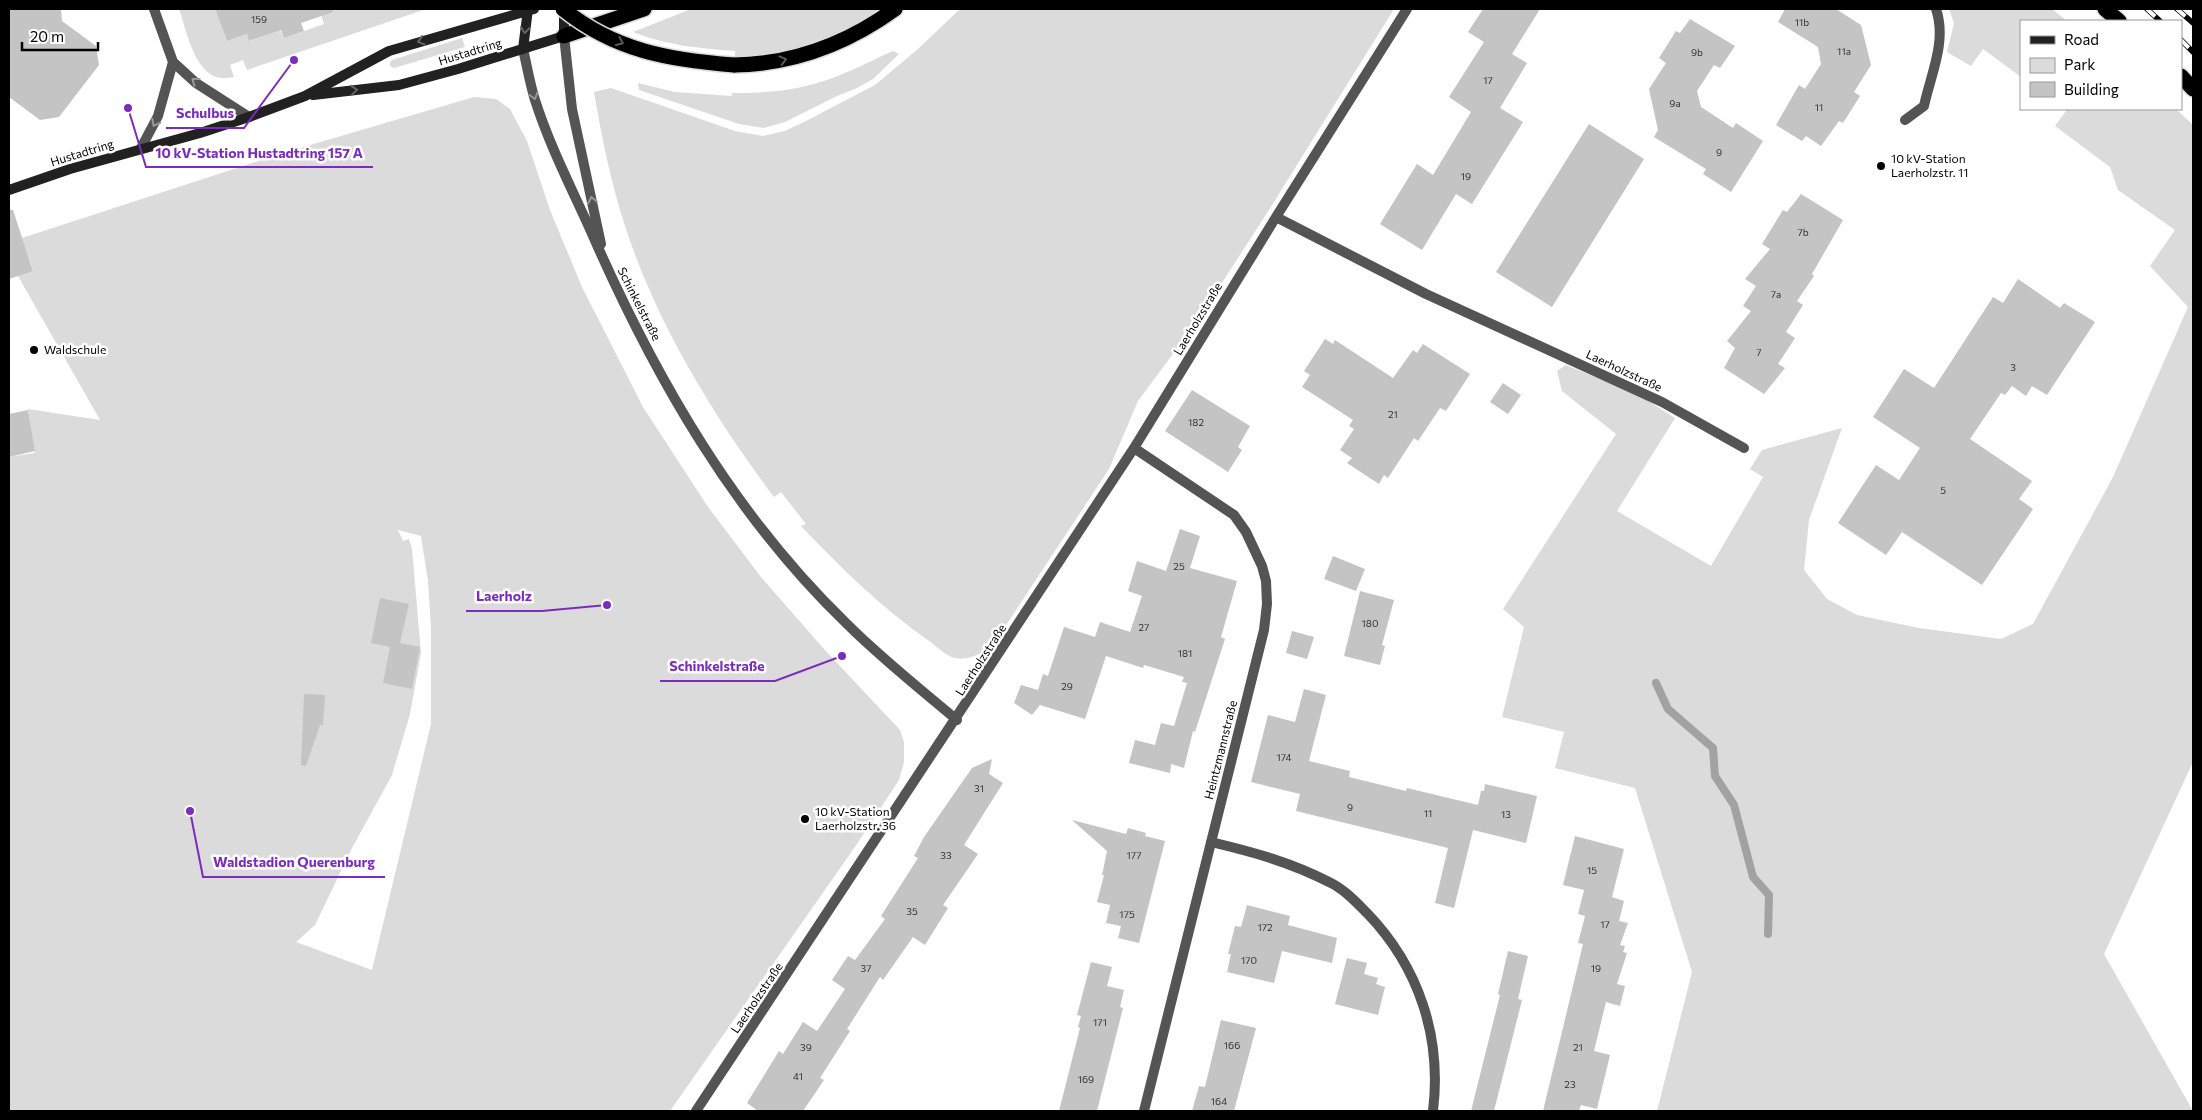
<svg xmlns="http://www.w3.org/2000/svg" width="2202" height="1120" font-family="Commissioner,sans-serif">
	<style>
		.green { fill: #dbdbdb; fill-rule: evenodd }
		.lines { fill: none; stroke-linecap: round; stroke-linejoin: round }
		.stream { stroke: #a2a2a2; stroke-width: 8 }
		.building { fill: #c4c4c4 }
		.highway-casing { stroke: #dbdbdb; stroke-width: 18 }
		.street { stroke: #545454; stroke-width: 10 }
		.secondary { stroke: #212121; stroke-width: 10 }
		.highway { stroke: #000; stroke-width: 15 }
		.rail-casing { stroke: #000; stroke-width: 5.5 }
		.rail { stroke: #fff; stroke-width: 4; stroke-dasharray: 11; stroke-linecap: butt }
		.highway-bridge-casing { stroke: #dbdbdb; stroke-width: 18; stroke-linecap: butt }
		.highway-bridge { stroke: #000; stroke-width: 15 }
		.oneway { stroke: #646464 }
		.oneway2 { stroke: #595959 }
		.oneway3 { stroke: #989898 }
		.poi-dot { fill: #000; stroke: #fff; stroke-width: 2 }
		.labels { text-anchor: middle; stroke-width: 5; stroke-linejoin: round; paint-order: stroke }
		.number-label { font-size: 10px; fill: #313131 }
		.street-label { font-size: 12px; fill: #000; stroke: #fff }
		.poi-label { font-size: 12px; fill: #000; stroke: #fff; text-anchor: start }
		.leader { fill: none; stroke: #7b2cbf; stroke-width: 2 }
		.callout-dot { fill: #7b2cbf; stroke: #fff; stroke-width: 2 }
		.callout-label { font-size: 14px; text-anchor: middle; font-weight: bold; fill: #7b2cbf; stroke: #fff; stroke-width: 5; stroke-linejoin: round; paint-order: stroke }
	</style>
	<rect width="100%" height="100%" fill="#fff"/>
	<path class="green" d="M 179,9 L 215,9 L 227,41 L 247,34 L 250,41 L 280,30 L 284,38 L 324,24 L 319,9 L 426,9 L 247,70 L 243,60 L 230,65 L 234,77 C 231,77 226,79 222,78 C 195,77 186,29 179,9 Z
		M 691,9 L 882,9 C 839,39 786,55 735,58 L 735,51 C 696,48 670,46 633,32 Z
		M 960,9 L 1394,9 L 1267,213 L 1198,320 L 1138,401 L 1109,469 L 993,645 C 982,653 969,661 955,658 C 946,656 936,646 929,641 C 882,608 841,568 801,526 L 806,524 L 781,492 L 774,497 C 713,415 658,326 626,229 C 611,184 602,138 594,92 L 611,88 L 735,131 L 763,136 L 785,131 L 806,121 L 875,85 L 918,49 Z
		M 1949,9 L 2052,9 L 2067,21 L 2021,21 L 2021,77 L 1983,49 L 1971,66 L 1947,52 L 1954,23 Z
		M 462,38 L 465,47 L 394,68 L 390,66 L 390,63 L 392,60 Z
		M 893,51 L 899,54 L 873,79 L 855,89 L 837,96 L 785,122 L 764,128 L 739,124 L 639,90 L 638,83 L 675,92 L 732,96 L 732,93 C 758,93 785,92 810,85 C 839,78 866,63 893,51 Z
		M 474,97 L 496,99 L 510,109 L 527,141 L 550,210 L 582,287 L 643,407 L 708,507 L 761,577 L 823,648 L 900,730 L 904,742 L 904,762 L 899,780 L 857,844 L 670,1111 L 9,1111 L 9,457 L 35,453 L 28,409 L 100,420 L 18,276 L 33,270 L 22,238 L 283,153 ZM 398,530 L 421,536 L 428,581 L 431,629 L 431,724 L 372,970 L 296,942 L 315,925 L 352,848 L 392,775 L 410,714 L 421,653 L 412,549 L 409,539 L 403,541 Z
		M 2063,109 L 2176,109 L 2193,125 L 2193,762 L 2104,954 L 2193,1111 L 1657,1111 L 1692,972 L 1635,788 L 1555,768 L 1564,732 L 1502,717 L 1524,627 L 1503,609 L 1616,434 L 1562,391 L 1557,371 L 1566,365 L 1639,395 L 1675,418 L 1617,511 L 1711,566 L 1763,477 L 1750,469 L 1762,450 L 1842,428 L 1809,520 L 1804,570 L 1827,599 L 1857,615 L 1919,628 L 2001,639 L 2033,624 L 2113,477 L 2188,307 L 2150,266 L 2175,230 L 2118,190 L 2110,167 L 2055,126 L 2066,111 Z"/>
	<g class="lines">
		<path class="stream" d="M 1656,683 L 1668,709 L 1713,748 L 1715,776 L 1734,805 L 1753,877 L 1769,895 L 1768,934"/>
	</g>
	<path class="building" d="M 9,9 L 61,9 L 62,21 L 96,46 L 99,65 L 59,117 L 40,120 L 9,97 Z
		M 215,9 L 333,9 L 333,12 L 301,23 L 304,31 L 284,38 L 281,30 L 249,41 L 247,34 L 227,41 Z
		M 1483,9 L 1540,9 L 1512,54 L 1527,63 L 1500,108 L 1523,122 L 1472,204 L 1456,194 L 1422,250 L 1380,224 L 1417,164 L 1433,175 L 1471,112 L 1449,97 L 1484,42 L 1468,32 Z
		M 1785,9 L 1836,9 L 1861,25 L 1871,65 L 1854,92 L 1860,96 L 1843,123 L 1839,121 L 1821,146 L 1806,136 L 1802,141 L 1776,125 L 1799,85 L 1805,89 L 1821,64 L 1818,47 L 1778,22 Z
		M 1690,19 L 1735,46 L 1720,68 L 1714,65 L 1697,91 L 1701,107 L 1733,128 L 1736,123 L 1763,141 L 1731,192 L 1703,174 L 1706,169 L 1654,137 L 1658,130 L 1649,89 L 1666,63 L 1659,58 L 1676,31 L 1680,33 Z
		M 1589,124 L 1644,159 L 1552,307 L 1496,272 Z
		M 1801,194 L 1843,220 L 1812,274 L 1814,276 L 1797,301 L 1803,305 L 1786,332 L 1795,338 L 1778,364 L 1785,368 L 1764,394 L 1724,368 L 1735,348 L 1727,341 L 1751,311 L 1743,306 L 1756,286 L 1745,279 L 1770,249 L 1762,244 L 1783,210 L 1787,212 Z
		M 9,210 L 13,210 L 33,271 L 9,279 Z
		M 2018,279 L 2060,308 L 2064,303 L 2095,322 L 2047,395 L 2032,386 L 2026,396 L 2012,386 L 2005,395 L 2001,393 L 1970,439 L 2032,481 L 2019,499 L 2033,509 L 1982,585 L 1902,532 L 1886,555 L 1838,523 L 1876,465 L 1899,480 L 1920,448 L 1873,417 L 1904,369 L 1934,388 L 1993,297 L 2003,303 Z
		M 1325,339 L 1333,344 L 1335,340 L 1393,378 L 1413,350 L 1417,353 L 1423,344 L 1470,374 L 1446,411 L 1440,408 L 1418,441 L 1414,438 L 1388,478 L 1384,475 L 1379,484 L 1347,463 L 1352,458 L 1340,450 L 1354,429 L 1349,426 L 1353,420 L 1302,387 L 1310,375 L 1304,371 Z
		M 1503,383 L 1521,395 L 1508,414 L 1490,402 Z
		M 1192,390 L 1250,426 L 1238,447 L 1242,450 L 1228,472 L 1165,431 Z
		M 28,410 L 35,451 L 9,457 L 9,414 Z
		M 1180,529 L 1200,536 L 1190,568 L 1237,581 L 1221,637 L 1225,639 L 1195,732 L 1193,731 L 1184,768 L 1171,764 L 1170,773 L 1129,763 L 1135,740 L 1155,745 L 1161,723 L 1174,726 L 1187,683 L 1182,682 L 1184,677 L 1144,665 L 1143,668 L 1106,656 L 1085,719 L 1040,705 L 1032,715 L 1014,703 L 1021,685 L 1038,690 L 1043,674 L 1048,676 L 1064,627 L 1095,637 L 1100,622 L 1130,632 L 1142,596 L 1128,591 L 1137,561 L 1166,571 Z
		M 1333,556 L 1365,569 L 1356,591 L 1324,579 Z
		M 1360,591 L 1394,600 L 1382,645 L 1385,646 L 1380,665 L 1344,656 Z
		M 380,598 L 409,604 L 400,643 L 420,647 L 412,689 L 383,683 L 390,647 L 371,643 Z
		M 1292,631 L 1314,637 L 1307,659 L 1286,653 Z
		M 1304,689 L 1326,695 L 1309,761 L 1350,771 L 1349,777 L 1406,791 L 1407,788 L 1478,805 L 1481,791 L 1484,791 L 1485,784 L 1537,796 L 1526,843 L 1473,830 L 1454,908 L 1435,903 L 1448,848 L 1296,811 L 1300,794 L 1251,782 L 1268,715 L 1295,722 Z
		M 304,694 L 325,695 L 323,725 L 320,725 L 306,766 L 301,765 Z
		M 992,759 L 989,774 L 1003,783 L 964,845 L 978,854 L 943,905 L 948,908 L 925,945 L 913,937 L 883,980 L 880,977 L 847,1029 L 850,1031 L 820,1078 L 824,1080 L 803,1111 L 758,1111 L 747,1103 L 779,1051 L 783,1054 L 803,1022 L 817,1031 L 845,989 L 832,980 L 848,956 L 855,960 L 885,919 L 881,916 L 918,858 L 914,856 L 924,837 L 972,768 Z
		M 1072,820 L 1126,834 L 1128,828 L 1146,833 L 1145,836 L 1165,841 L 1139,943 L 1118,938 L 1121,926 L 1106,923 L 1110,905 L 1097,902 L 1104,875 L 1102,875 L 1107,851 Z
		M 1575,836 L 1624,849 L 1612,897 L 1624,901 L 1619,921 L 1628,923 L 1620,945 L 1625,946 L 1623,952 L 1627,953 L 1617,984 L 1625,986 L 1620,1006 L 1606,1002 L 1594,1051 L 1610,1055 L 1597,1109 L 1581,1105 L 1579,1111 L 1543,1111 L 1583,944 L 1578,943 L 1585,916 L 1578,914 L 1584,890 L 1563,885 Z
		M 1247,905 L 1290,916 L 1288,925 L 1337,938 L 1332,963 L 1282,951 L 1274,983 L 1227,972 L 1231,954 L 1228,954 L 1235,926 L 1241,927 Z
		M 1508,951 L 1528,956 L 1518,999 L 1522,1000 L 1494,1111 L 1471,1111 L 1500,995 L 1498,994 Z
		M 1347,958 L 1367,963 L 1364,974 L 1378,978 L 1376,984 L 1385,987 L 1378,1015 L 1335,1004 Z
		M 1091,962 L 1112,967 L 1107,986 L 1124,990 L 1120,1007 L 1123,1008 L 1097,1111 L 1059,1111 L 1080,1028 L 1078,1027 L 1081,1016 L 1077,1015 Z
		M 1221,1020 L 1256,1028 L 1234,1111 L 1192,1111 L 1199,1086 L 1205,1087 Z"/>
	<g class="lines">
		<g class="highway-casing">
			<path id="highway" d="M 2105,9 L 2119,21
				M 564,36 L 644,9
				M 734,65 C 793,64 848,43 895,9
				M 2181,76 L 2193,89"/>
		</g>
		<path class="street" d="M 154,9 L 173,62 L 196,83 L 249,117
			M 564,36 L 572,109 L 601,244
			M 523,49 C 527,66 530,84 535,100 C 550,147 573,191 593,236 C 655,377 734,515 846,623 C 881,658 919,688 957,720
			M 1905,120 L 1924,106 C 1931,74 1947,41 1936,9
			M 141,148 L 158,116 L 173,62
			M 1276,217 L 1426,294 L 1662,402 L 1744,448
			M 1134,448 L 1234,515 L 1246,532 L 1262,566 L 1266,581 L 1267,604 L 1264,630 L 1144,1111
			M 1211,842 C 1253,852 1290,862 1329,882 C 1344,889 1356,902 1367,913 C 1419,967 1442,1037 1433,1111
			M 696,1111 L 1134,448 L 1276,217 L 1407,9"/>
		<path class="secondary" d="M 523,49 L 528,9
			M 313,95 L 399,85 L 458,69 L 564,36 L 564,9
			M 9,190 L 70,169 L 200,133 L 249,117 L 305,96 L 389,51 L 534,9"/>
		<use href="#highway" class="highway"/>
		<g class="rail-casing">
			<path id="rail" d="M 2147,9 L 2160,21
				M 2177,9 L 2193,23
				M 2181,40 L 2193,52"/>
		</g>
		<use href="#rail" class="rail"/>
		<g class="highway-bridge-casing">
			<path id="highway-bridge" d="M 563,9 C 615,51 670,60 734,65"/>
		</g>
		<use href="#highway-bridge" class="highway-bridge"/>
	</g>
	<defs><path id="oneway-chevron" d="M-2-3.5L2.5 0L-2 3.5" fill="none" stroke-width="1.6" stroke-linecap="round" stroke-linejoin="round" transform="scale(1.25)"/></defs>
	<g class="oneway">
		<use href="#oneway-chevron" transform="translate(525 30) rotate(97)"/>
		<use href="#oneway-chevron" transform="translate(421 41) rotate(163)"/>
		<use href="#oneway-chevron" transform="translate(354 90) rotate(-6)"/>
	</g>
	<g class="oneway2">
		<use href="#oneway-chevron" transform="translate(620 42) rotate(24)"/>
		<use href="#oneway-chevron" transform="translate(783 60) rotate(-15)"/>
	</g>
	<g class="oneway3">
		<use href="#oneway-chevron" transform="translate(195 81) rotate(-143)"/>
		<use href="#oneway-chevron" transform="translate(534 96) rotate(74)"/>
		<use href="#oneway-chevron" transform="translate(155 123) rotate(118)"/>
		<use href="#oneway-chevron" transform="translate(592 200) rotate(-102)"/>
	</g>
	<g class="poi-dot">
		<circle cx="1881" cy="166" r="5"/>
		<circle cx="34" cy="350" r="5"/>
		<circle cx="805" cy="819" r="5"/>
	</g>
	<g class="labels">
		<g class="number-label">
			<text x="259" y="23">159</text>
			<text x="1802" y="26">11b</text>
			<text x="1844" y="55">11a</text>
			<text x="1697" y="56">9b</text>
			<text x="1488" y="84">17</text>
			<text x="1675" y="107">9a</text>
			<text x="1819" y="111">11</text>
			<text x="1719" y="156">9</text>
			<text x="1466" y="180">19</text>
			<text x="1803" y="236">7b</text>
			<text x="1776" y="298">7a</text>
			<text x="1759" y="356">7</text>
			<text x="2013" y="371">3</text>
			<text x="1393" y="418">21</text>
			<text x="1196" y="426">182</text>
			<text x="1943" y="494">5</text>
			<text x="1179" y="570">25</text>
			<text x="1370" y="627">180</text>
			<text x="1144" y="631">27</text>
			<text x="1185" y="657">181</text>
			<text x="1067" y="690">29</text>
			<text x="1284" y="761">174</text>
			<text x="979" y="792">31</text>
			<text x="1350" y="811">9</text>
			<text x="1428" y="817">11</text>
			<text x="1506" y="818">13</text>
			<text x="946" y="859">33</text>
			<text x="1134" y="859">177</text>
			<text x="1592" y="874">15</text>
			<text x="912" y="915">35</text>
			<text x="1127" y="918">175</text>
			<text x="1605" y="928">17</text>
			<text x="1265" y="931">172</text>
			<text x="1249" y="964">170</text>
			<text x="866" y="972">37</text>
			<text x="1596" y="972">19</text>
			<text x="1100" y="1026">171</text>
			<text x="1232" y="1049">166</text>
			<text x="806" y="1051">39</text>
			<text x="1578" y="1051">21</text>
			<text x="798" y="1080">41</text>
			<text x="1086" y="1083">169</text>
			<text x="1570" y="1088">23</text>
			<text x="1219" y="1105">164</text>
		</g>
		<g class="street-label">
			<text transform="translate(470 52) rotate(-17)" y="4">Hustadtring</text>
			<text transform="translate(82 153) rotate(-17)" y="4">Hustadtring</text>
			<text transform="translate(639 304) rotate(63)" y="4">Schinkelstraße</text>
			<text transform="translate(1198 319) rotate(-59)" y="4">Laerholzstraße</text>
			<text transform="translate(1624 371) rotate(25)" y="4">Laerholzstraße</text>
			<text transform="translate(981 660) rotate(-57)" y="4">Laerholzstraße</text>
			<text transform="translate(1221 750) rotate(-76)" y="4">Heintzmannstraße</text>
			<text transform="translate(757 998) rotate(-56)" y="4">Laerholzstraße</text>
		</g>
		<g class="poi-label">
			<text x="1891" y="163">10 kV-Station<tspan x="1891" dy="14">Laerholzstr. 11</tspan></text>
			<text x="44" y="354">Waldschule</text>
			<text x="815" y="816">10 kV-Station<tspan x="815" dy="14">Laerholzstr. 36</tspan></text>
		</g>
	</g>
	<path class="leader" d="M294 60L244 128H166M128 108L146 167H373M607 605L542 611H466M842 656L775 681H660M190 811L203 877H385"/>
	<g class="callout-dot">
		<circle cx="294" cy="60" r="5"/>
		<circle cx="128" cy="108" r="5"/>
		<circle cx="607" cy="605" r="5"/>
		<circle cx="842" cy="656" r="5"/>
		<circle cx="190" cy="811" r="5"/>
	</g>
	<g class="callout-label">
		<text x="205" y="118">Schulbus</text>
		<text x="259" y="158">10 kV-Station Hustadtring 157 A</text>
		<text x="504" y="601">Laerholz</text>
		<text x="717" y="671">Schinkelstraße</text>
		<text x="294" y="867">Waldstadion Querenburg</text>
	</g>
	<rect width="2202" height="1120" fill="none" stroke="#000000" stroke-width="20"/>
	<rect x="2020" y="20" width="162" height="90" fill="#ffffff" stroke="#999999"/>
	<rect x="2030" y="36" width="25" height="8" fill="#212121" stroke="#999999"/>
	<text x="2064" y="45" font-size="15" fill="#000000">Road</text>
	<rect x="2030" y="58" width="25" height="15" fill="#dbdbdb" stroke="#999999"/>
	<text x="2064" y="70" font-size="15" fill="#000000">Park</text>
	<rect x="2030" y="82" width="25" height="15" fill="#c4c4c4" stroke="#999999"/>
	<text x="2064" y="95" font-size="15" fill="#000000">Building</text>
	<path d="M22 42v8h76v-8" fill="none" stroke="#000000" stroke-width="2.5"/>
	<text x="30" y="42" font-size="15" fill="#000000" stroke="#ffffff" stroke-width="4" paint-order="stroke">20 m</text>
</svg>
